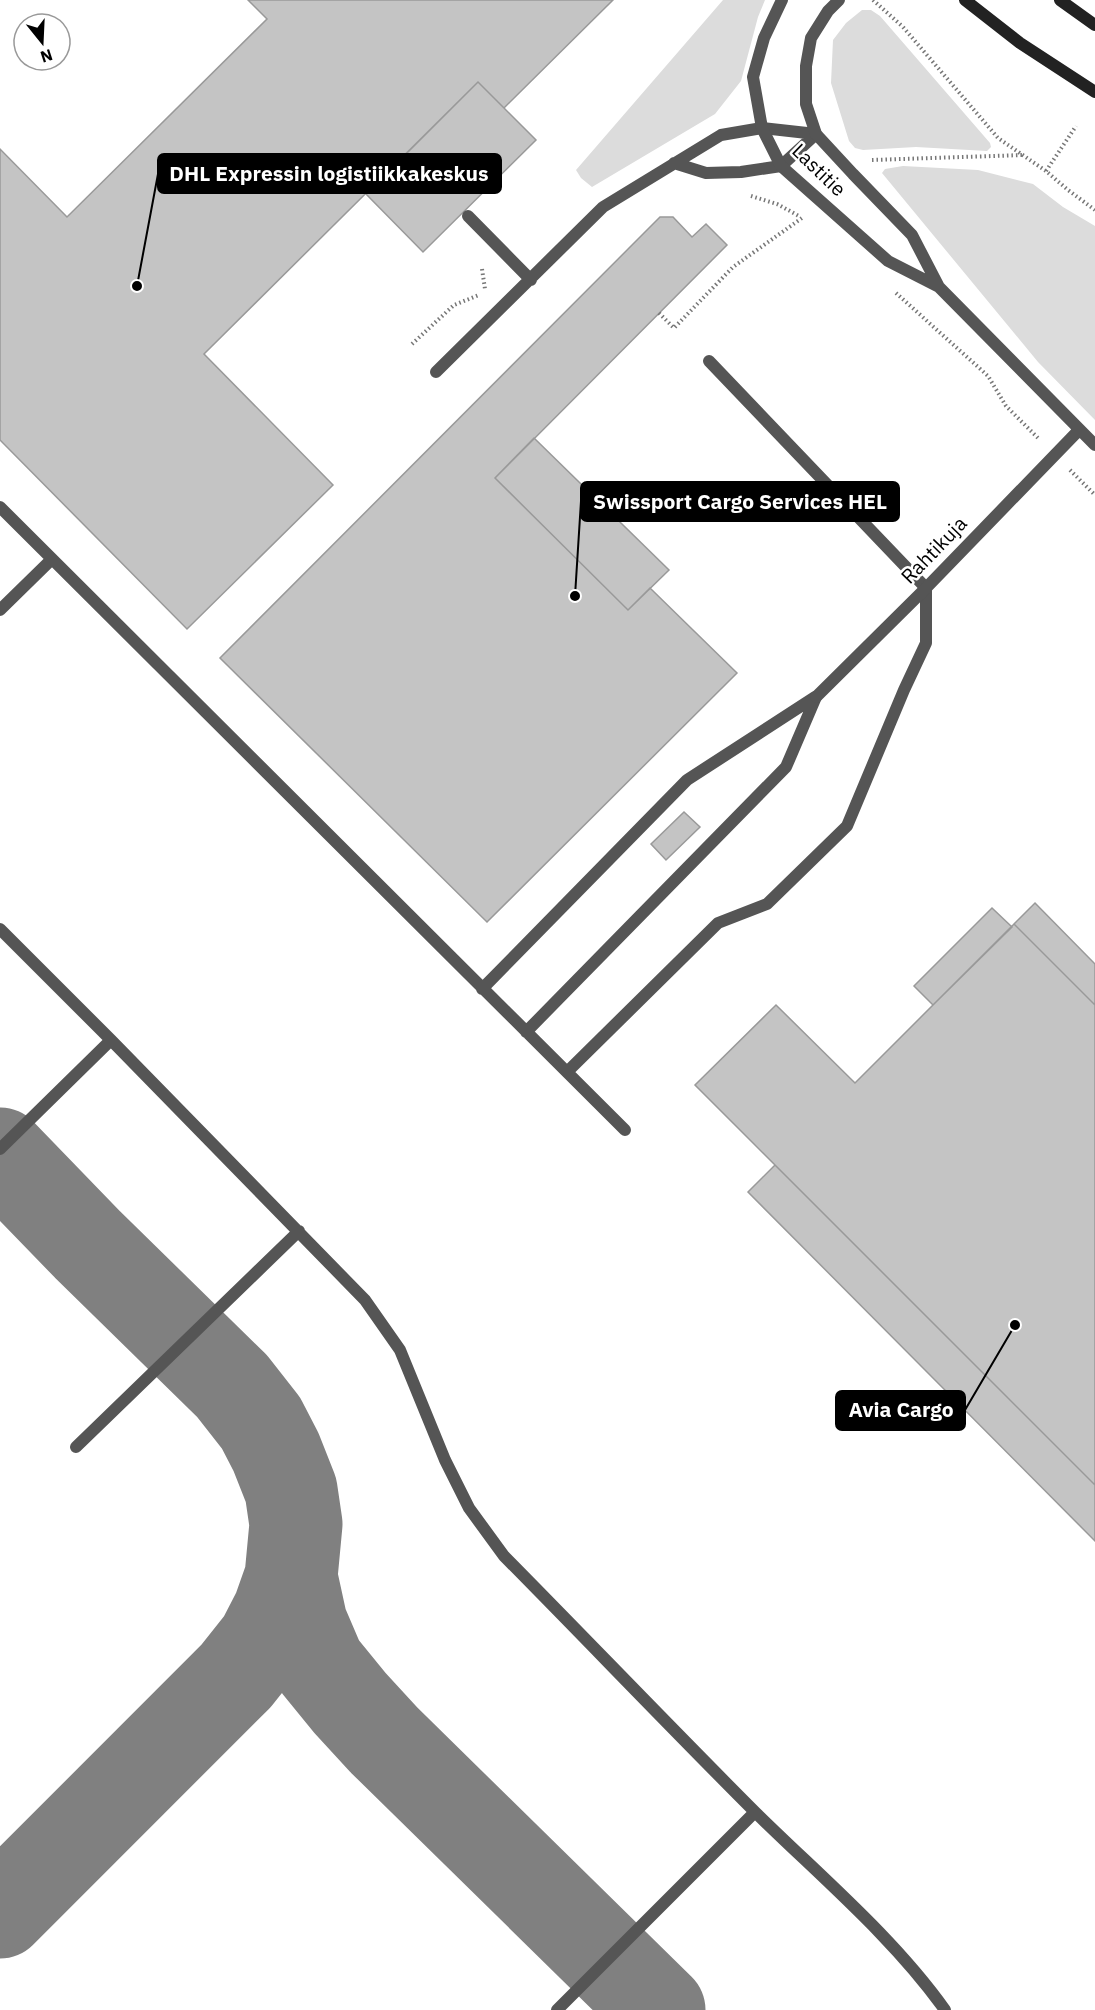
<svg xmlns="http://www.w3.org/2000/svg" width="1095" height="2010" font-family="'IBM Plex Sans',sans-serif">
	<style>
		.green { fill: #dcdcdc }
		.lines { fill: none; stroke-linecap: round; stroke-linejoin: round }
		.taxiway { stroke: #808080; stroke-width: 93 }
		.building { fill: #c4c4c4; stroke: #999; stroke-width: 1.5 }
		.path { stroke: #777; stroke-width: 4; stroke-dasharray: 1.5 3; stroke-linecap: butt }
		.lane { stroke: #555; stroke-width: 12 }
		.street { stroke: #555; stroke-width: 12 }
		.secondary { stroke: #222; stroke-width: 12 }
		.labels { text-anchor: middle; stroke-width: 5; stroke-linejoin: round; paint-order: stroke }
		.street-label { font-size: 20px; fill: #000; stroke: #fff }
		.leader { fill: none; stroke: #000; stroke-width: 2 }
		.callout-dot { fill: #000; stroke: #fff; stroke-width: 2 }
		.callout { fill: #000; stroke: #000; stroke-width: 2 }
		.callout-label { font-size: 21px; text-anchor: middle; font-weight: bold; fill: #fff }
	</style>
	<rect width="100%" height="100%" fill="#fff"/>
	<path class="green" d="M 723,0 L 765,0 L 758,17 L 741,81 L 715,114 L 592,187 L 581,178 L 576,170 Z
		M 862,10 L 871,10 L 880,16 L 990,143 L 991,147 L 987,151 L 916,147 L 863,150 L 855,148 L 849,141 L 831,83 L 833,40 L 846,23 Z
		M 903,166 L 978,170 L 1033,184 L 1063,207 L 1095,226 L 1095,420 L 1038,362 L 882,173 L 885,169 Z"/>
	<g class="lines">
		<path class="taxiway" d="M 0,1154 L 88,1245 L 232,1386 L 261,1423 L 276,1452 L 291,1490 L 296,1524 L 291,1577 L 301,1623 L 319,1665 L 350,1703 L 384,1740 L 659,2010
			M 0,1912 L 236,1676 L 263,1642 L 279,1611 L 291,1577"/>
	</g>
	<path class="building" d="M 248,0 L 613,0 L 504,108 L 478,82 L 204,354 L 333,485 L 187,629 L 0,440 L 0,149 L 67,217 L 267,19 Z
		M 478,82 L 536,140 L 423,252 L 366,194 Z
		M 660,217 L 673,217 L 692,237 L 706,224 L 727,245 L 495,478 L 628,610 L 650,588 L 737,673 L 487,922 L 220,658 Z
		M 534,438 L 669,570 L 628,610 L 495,478 Z
		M 684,812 L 700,827 L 666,860 L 651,844 Z
		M 1035,903 L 1095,964 L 1095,1005 L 1014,924 Z
		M 992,908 L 1012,927 L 933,1005 L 914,986 Z
		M 1014,924 L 1095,1005 L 1095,1485 L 695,1085 L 776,1005 L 855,1083 Z
		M 775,1165 L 1095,1485 L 1095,1541 L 748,1192 Z"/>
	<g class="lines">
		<path class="path" d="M 873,0 L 903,27 L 998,138 L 1046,171 L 1068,190 L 1095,210
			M 872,160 L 1023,155
			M 1046,171 L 1076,126
			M 751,196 L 777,204 L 799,216
			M 482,269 L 485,289
			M 896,293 L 988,376 L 1006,406 L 1039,439
			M 659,313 L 674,328 L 733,267 L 802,218
			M 412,344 L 454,305 L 479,295
			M 1070,470 L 1095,495"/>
		<path class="lane" d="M 674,163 L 706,173 L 741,172 L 781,166 L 816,134
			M 468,216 L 531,280
			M 436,372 L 603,207 L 721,135 L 762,128 L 816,134
			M 0,507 L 625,1130
			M 0,610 L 52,559
			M 0,929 L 111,1040 L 365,1300 L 400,1350 L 445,1460 L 469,1508 L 504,1556 C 588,1641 671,1728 756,1813 C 820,1876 893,1937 945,2010
			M 482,989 L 687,780 L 815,697
			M 526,1032 L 786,767 L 816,697
			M 567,1072 L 718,923 L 767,904 L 847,826 L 904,690 L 926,643 L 926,588 L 709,361
			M 0,1149 L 111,1040
			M 76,1447 L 299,1231
			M 557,2010 L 755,1812"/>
		<path class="street" d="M 782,0 L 764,38 L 753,77 L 762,128 L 781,166 L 888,261 L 939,287
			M 839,0 L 828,11 L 811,38 L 806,66 L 806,104 L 816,134 L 853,174 L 912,235 L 939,287 L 1095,445
			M 816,697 L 926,588 L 1079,430"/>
		<path class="secondary" d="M 965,0 L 1020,43 L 1095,92
			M 1060,0 L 1095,25"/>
	</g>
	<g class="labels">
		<g class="street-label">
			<text transform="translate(819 170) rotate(44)" y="7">Lastitie</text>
			<text transform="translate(934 550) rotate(-46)" y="7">Rahtikuja</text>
		</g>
	</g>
	<path class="leader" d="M137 286L158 174M575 596L581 501M1015 1325L965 1410"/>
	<g class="callout-dot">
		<circle cx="137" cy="286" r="6"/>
		<circle cx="575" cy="596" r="6"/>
		<circle cx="1015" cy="1325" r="6"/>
	</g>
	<g class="callout">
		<rect x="158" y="154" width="343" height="39" rx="6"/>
		<rect x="581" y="482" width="318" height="39" rx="6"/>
		<rect x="836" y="1391" width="129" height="39" rx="6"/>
	</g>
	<g class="callout-label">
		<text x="329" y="181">DHL Expressin logistiikkakeskus</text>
		<text x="740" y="509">Swissport Cargo Services HEL</text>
		<text x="901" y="1417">Avia Cargo</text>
	</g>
	<g transform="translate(42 42) rotate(162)"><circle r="28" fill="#ffffff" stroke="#999999" stroke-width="1.5"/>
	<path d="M0-4.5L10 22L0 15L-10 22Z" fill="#000000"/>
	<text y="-9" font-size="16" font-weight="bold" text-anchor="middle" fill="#000000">N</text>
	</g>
</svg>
